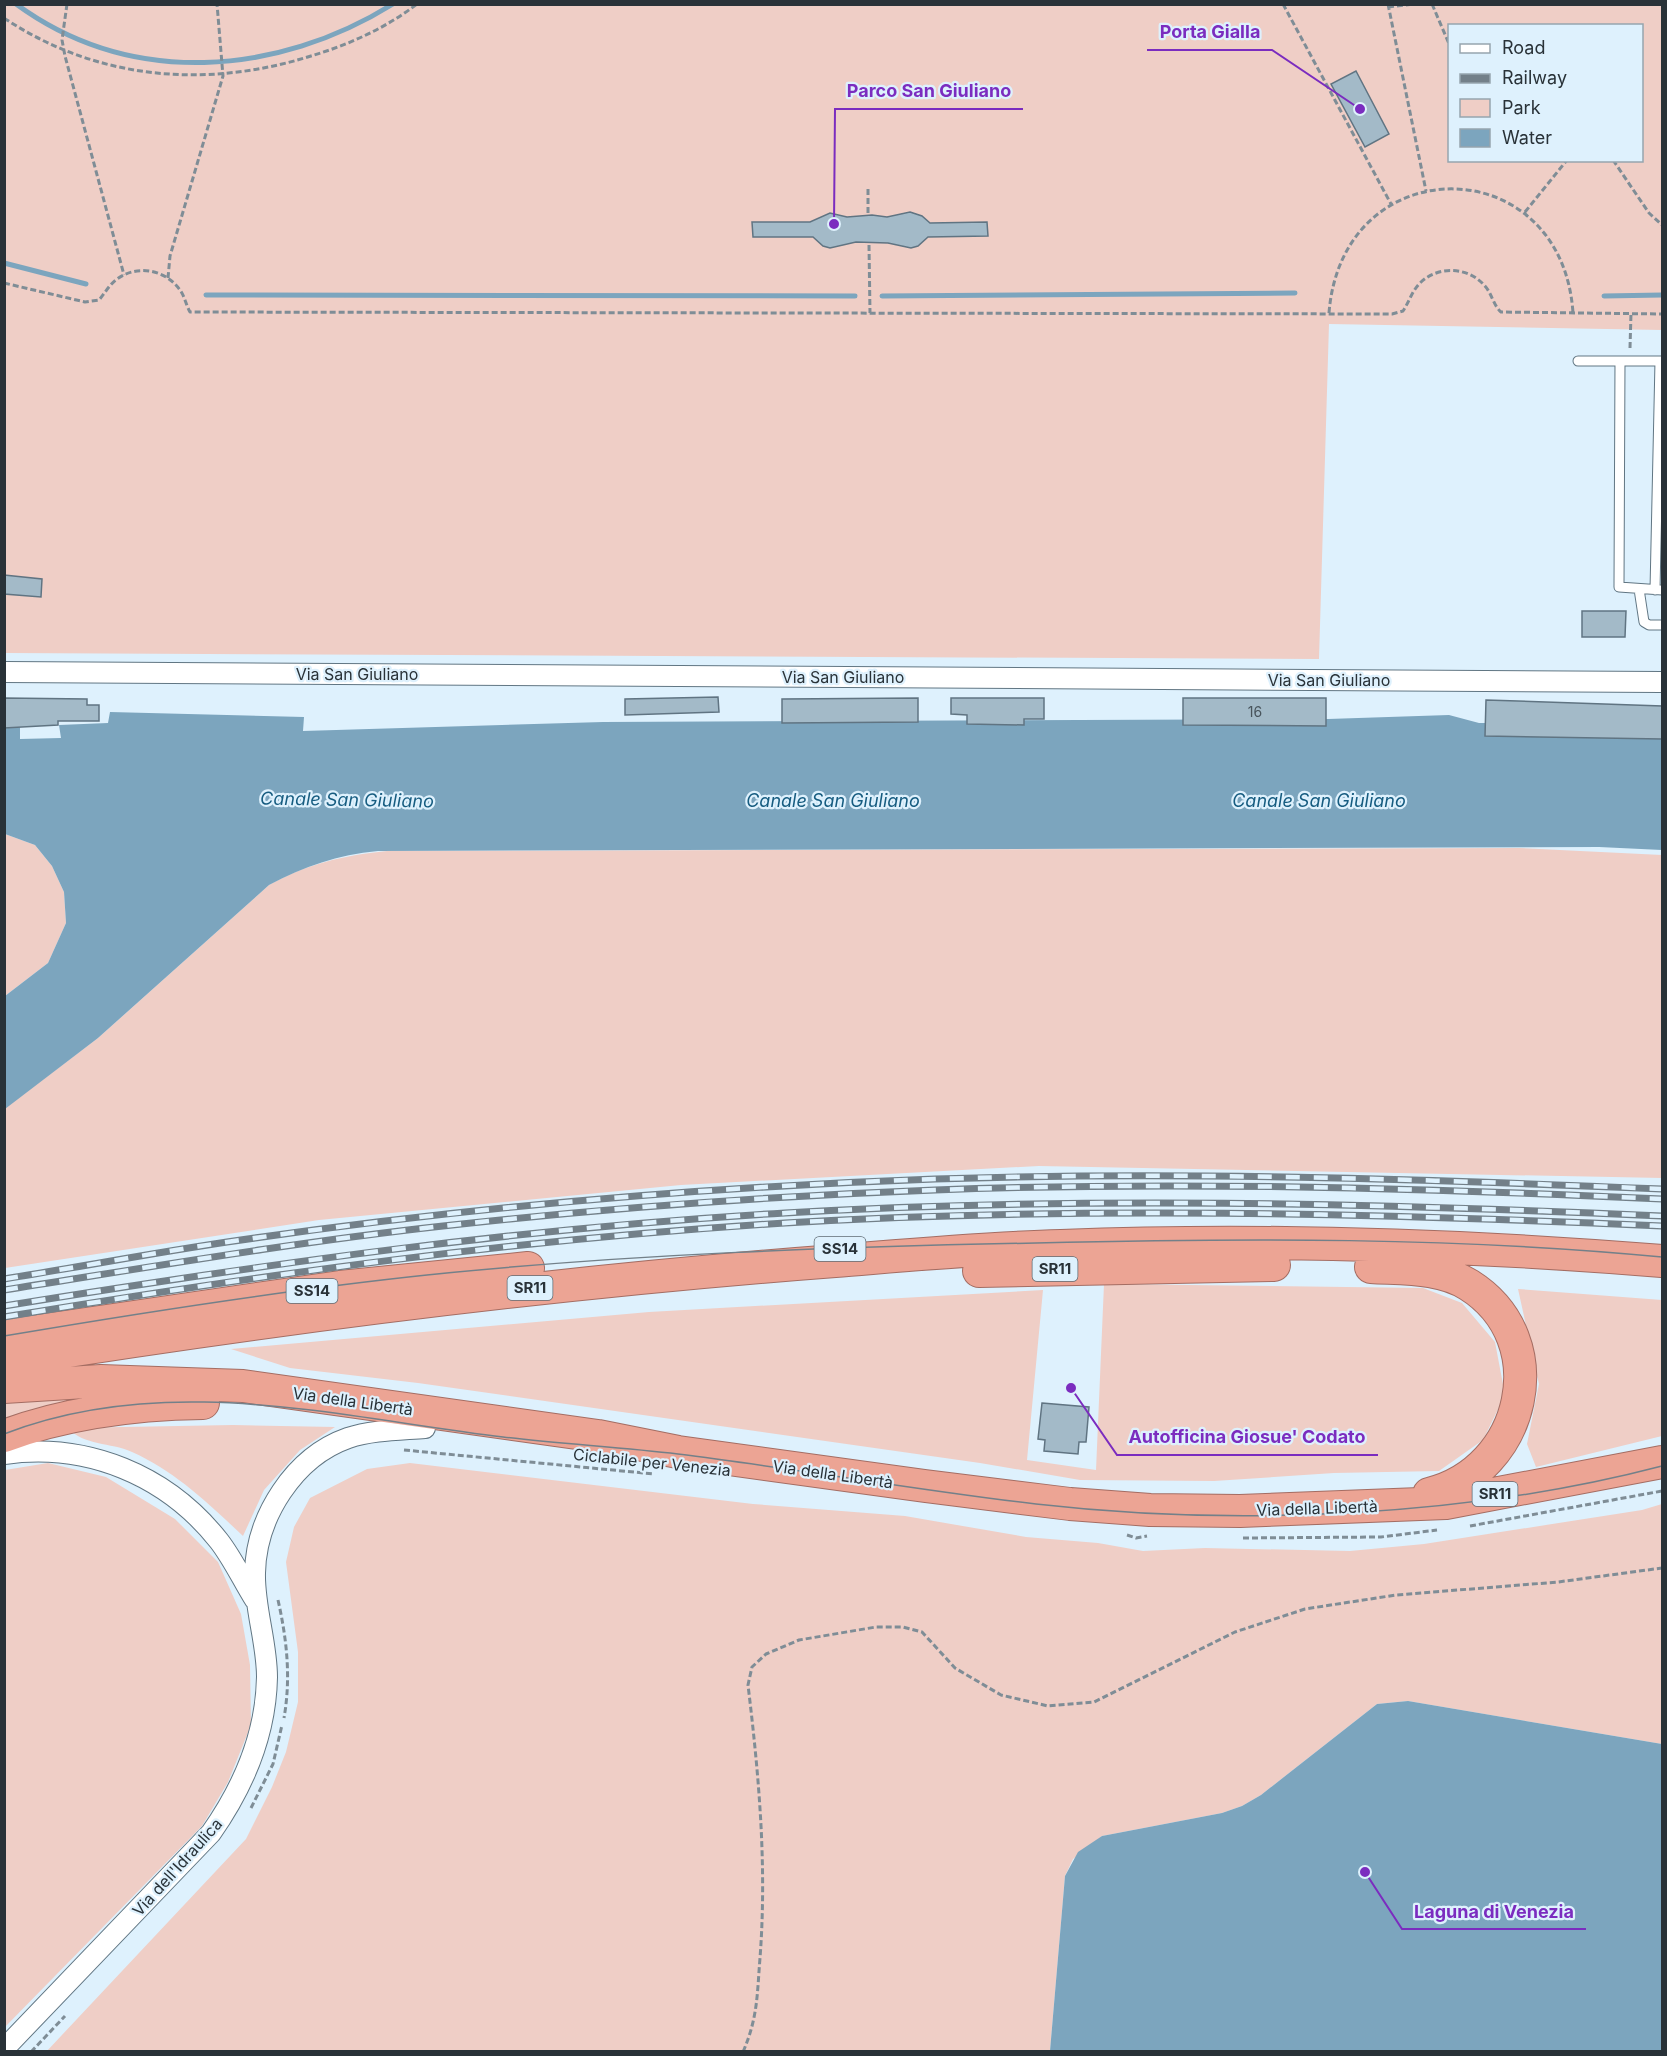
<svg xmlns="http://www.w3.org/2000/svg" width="1667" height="2056" font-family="Inter,sans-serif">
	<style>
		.green { fill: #efcec6; fill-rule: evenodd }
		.water { fill: #7ca5be }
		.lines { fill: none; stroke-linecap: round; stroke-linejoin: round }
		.stream { stroke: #7ca5be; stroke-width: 5 }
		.building { fill: #a3bac8; stroke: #607482; stroke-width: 1.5 }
		.service-casing { stroke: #617683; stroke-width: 11 }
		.minor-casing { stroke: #617683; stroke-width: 22 }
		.trunk-casing { stroke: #a46d63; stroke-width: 34 }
		.path { stroke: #7f8d96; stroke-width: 3; stroke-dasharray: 6 3; stroke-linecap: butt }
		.service { stroke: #fff; stroke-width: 9 }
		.minor { stroke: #fff; stroke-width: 20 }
		.trunk { stroke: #eca494; stroke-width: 32 }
		.tram { stroke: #738089; stroke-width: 1.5 }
		.rail-casing { stroke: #738089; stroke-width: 7 }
		.rail { stroke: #def1fd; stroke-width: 4.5; stroke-dasharray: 14; stroke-linecap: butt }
		.labels { text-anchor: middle; stroke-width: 4.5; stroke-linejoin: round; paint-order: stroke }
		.number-label { font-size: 14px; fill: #48545c }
		.shield { fill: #def1fd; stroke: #5f6b73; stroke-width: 1.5 }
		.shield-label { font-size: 15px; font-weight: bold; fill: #293238 }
		.street-label { font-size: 16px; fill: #293238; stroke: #def1fd }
		.water-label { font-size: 18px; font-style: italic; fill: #165c80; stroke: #def1fd }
		.leader { fill: none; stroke: #7b2cbf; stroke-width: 2 }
		.callout-dot { fill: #7b2cbf; stroke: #def1fd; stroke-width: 2 }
		.callout-label { font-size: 18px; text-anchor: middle; font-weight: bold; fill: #7b2cbf; stroke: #def1fd; stroke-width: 4.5; stroke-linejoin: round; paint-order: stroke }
	</style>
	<rect width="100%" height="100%" fill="#def1fd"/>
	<path class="green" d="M 5,5 L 1662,5 L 1662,330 L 1329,324 L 1319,659 L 5,653 ZM 1450,26 L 1642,26 L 1642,160 L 1450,160 Z
		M 5,834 L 35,845 L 52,866 L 64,892 L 66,923 L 48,963 L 5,996 Z
		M 1519,848 L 1662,855 L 1662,1178 L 1039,1166 L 681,1185 L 319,1220 L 5,1268 L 4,1109 L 98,1038 L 269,885 C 310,863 341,856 387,851 Z
		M 1104,1284 L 1423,1288 L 1462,1303 L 1495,1342 L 1505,1395 L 1483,1440 L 1439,1471 L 1334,1473 L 1214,1481 L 1080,1480 L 980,1463 L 418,1383 L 290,1368 L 231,1349 L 649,1312 L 1043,1290 L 1027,1460 L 1096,1470 Z
		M 1518,1289 L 1662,1300 L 1662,1436 L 1536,1467 L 1527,1444 L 1539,1384 Z
		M 102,1395 L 5,1425 L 4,1398 Z
		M 233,1425 L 335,1427 L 300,1450 L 264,1490 L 243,1536 C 209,1504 175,1471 132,1452 C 110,1442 84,1446 68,1428 Z
		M 48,1463 L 106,1477 L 175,1519 L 218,1562 L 241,1614 L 250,1665 L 251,1725 L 228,1782 L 202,1826 L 5,2027 L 5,1470 Z
		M 410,1463 L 753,1504 L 905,1516 L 1026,1537 L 1098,1543 L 1143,1551 L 1205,1548 L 1350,1551 L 1424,1544 L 1642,1510 L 1662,1504 L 1662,1744 L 1408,1701 L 1377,1704 L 1261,1795 L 1242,1806 L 1222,1813 L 1102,1836 L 1073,1859 L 1065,1876 L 1050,2051 L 46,2052 L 246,1839 L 272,1787 L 286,1752 L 298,1702 L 298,1652 L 286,1562 L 294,1527 L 310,1498 L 367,1469 Z"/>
	<path class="water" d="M 110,712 L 304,717 L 303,731 L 603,722 L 1328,719 L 1449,715 L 1479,723 L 1662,724 L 1662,850 L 1599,847 L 378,851 C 337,855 305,866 269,885 L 98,1038 L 5,1109 L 5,996 L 48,963 L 66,923 L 64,892 L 52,866 L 35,845 L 5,834 L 4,725 L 20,724 L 20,739 L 61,738 L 59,725 L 108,723 Z
		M 1408,1701 L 1662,1744 L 1662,2051 L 1050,2051 L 1065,1876 L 1078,1852 L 1102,1836 L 1222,1813 L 1242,1806 L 1261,1795 L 1377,1704 Z"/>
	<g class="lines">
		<path class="stream" d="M 16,4 C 131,88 277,76 393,4
			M 4,263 L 86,284
			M 206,295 L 855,296
			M 882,296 L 1295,293
			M 1604,296 L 1662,295"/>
	</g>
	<path class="building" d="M 1356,71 L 1389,134 L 1365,147 L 1331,84 Z
		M 910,212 L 922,216 L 930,223 L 987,222 L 988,236 L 928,237 L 918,246 L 911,248 L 888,243 L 856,242 L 830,248 L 823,246 L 813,237 L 753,237 L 752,222 L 810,222 L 830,213 L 847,217 L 872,215 L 887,217 Z
		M 4,575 L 42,579 L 41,597 L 4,594 Z
		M 1582,611 L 1626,611 L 1625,637 L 1582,637 Z
		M 718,697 L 719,712 L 625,715 L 625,699 Z
		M 4,698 L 87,699 L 87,705 L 99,705 L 99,721 L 58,721 L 58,725 L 4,728 Z
		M 918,698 L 918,722 L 782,723 L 782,699 Z
		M 951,698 L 1044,698 L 1044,719 L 1024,719 L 1024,725 L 967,724 L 967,715 L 951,714 Z
		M 1183,698 L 1326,698 L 1326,726 L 1183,725 Z
		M 1486,700 L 1662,706 L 1662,739 L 1485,736 Z
		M 1042,1403 L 1089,1407 L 1086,1442 L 1079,1442 L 1078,1454 L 1044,1451 L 1045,1440 L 1038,1439 Z"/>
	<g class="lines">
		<g class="service-casing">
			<path id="service" d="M 1578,361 L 1662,361
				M 1620,361 L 1619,587 L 1662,590
				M 1639,589 L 1644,622 L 1649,625 L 1662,625
				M 1655,590 L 1660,361"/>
		</g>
		<g class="minor-casing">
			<path id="minor" d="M 4,672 L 1662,682
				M 4,1454 C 87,1442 167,1475 219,1541 C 233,1559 243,1581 255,1600
				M 4,2049 L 211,1833 C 244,1786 266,1734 267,1677 C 267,1642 254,1607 255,1573 C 256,1517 294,1457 348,1438 C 372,1430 400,1430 425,1428"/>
		</g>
		<g class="trunk-casing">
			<path id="trunk" d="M 1371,1267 C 1404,1269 1441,1267 1469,1285 C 1556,1340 1525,1471 1429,1494
				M 979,1271 L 1274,1265
				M 4,1336 L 340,1287 L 528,1268
				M 4,1361 C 280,1317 557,1282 835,1261 C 910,1255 985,1248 1061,1246 C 1261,1238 1463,1245 1662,1261
				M 4,1387 L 101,1381 L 243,1386 L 598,1436 L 678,1452 L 925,1486 L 1070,1504 L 1150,1510 L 1240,1511 L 1446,1503 L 1662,1462
				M 4,1436 C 68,1412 135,1404 203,1403"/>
		</g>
		<path class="path" d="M 67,4 L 62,40 L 65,56 L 124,275
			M 1283,4 L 1391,204
			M 1388,4 L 1426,191
			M 1432,4 L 1450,46
			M 1388,7 L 1414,4
			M 4,18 C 97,80 206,89 311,56 C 348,45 386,28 417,4
			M 1613,160 L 1649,213 L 1662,225
			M 868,189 L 868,215
			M 1525,212 L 1567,160
			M 869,245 L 870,313
			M 168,278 L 170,256 L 223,76 L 217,4
			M 4,283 L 85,302 L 99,300 C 105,293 109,285 117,279 C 138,264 166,270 180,290 C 185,297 186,305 190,312 L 1392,314 L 1403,311 C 1409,302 1412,291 1420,283 C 1437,266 1467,266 1484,285 C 1492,293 1493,305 1501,312 L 1662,314
			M 1329,313 C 1342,147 1562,148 1573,313
			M 1630,348 L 1631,313
			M 404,1450 L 654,1474
			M 1470,1526 L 1662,1491
			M 1127,1535 L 1136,1538 L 1147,1536
			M 1243,1538 L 1381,1537 L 1437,1530
			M 278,1600 C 287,1640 291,1678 284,1718
			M 251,1808 L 273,1764 L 282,1725
			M 31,2052 L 65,2016
			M 743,2052 C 758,2017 757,1995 760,1958 C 767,1866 759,1776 748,1685 L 752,1667 L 766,1654 L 799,1640 L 876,1627 L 903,1627 L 922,1632 L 955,1668 L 1001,1695 L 1048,1706 L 1094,1702 L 1235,1632 L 1305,1609 L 1396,1595 L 1558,1582 L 1662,1568"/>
		<use href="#service" class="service"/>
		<use href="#minor" class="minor"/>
		<use href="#trunk" class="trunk"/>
		<path class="tram" d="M 4,1336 C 145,1312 285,1290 427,1275 C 629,1254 833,1247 1036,1243 C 1245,1238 1454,1237 1662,1257
			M 4,1434 C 166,1371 337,1417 503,1437 C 561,1444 620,1447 678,1454 C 798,1469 917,1490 1036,1504 C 1237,1527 1467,1517 1662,1466"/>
		<g class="rail-casing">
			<path id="rail" d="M 4,1279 C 79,1267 153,1253 227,1242 C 461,1208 699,1187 935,1179 C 1178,1171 1420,1179 1662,1189
				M 4,1290 C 150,1267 296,1242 443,1226 C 606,1208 771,1196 935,1190 C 1177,1181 1420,1188 1662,1199
				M 4,1306 C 264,1264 522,1228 785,1213 C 1078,1196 1370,1203 1662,1216
				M 4,1317 C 265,1274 521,1239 785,1223 C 1077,1206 1370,1213 1662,1226"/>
		</g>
		<use href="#rail" class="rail"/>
	</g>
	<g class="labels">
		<g class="number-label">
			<text x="1255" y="717">16</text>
		</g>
		<g class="shield">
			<rect x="814.5" y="1237" width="51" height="24" rx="4.5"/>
			<rect x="1032.5" y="1257" width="45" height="24" rx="4.5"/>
			<rect x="507.5" y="1276" width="45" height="24" rx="4.5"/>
			<rect x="286.5" y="1279" width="51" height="24" rx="4.5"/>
			<rect x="1472.5" y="1482" width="45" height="24" rx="4.5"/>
		</g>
		<g class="shield-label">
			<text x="840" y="1254">SS14</text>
			<text x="1055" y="1274">SR11</text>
			<text x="530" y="1293">SR11</text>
			<text x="312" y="1296">SS14</text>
			<text x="1495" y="1499">SR11</text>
		</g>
		<g class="street-label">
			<text x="357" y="680">Via San Giuliano</text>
			<text x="843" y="683">Via San Giuliano</text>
			<text x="1329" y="686">Via San Giuliano</text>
			<text transform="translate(353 1401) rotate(8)" y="6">Via della Libertà</text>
			<text transform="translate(652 1462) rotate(6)" y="6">Ciclabile per Venezia</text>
			<text transform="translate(833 1474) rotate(8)" y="6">Via della Libertà</text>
			<text transform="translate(1317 1508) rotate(-2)" y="6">Via della Libertà</text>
			<text transform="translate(177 1867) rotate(-48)" y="6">Via dell'Idraulica</text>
		</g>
		<g class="water-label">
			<text transform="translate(347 800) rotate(1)" y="6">Canale San Giuliano</text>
			<text x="833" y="807">Canale San Giuliano</text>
			<text x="1319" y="807">Canale San Giuliano</text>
		</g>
	</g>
	<path class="leader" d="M1360 109L1272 50H1147M834 224L835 109H1023M1071 1388L1117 1455H1378M1365 1872L1402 1929H1586"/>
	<g class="callout-dot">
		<circle cx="1360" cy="109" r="6"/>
		<circle cx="834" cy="224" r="6"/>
		<circle cx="1071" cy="1388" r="6"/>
		<circle cx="1365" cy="1872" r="6"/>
	</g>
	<g class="callout-label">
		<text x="1210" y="38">Porta Gialla</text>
		<text x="929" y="97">Parco San Giuliano</text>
		<text x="1247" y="1443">Autofficina Giosue' Codato</text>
		<text x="1494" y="1918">Laguna di Venezia</text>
	</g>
	<rect width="1667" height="2056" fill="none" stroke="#293238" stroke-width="12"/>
	<rect x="1448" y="24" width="195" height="138" fill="#def1fd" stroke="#96a5ae" stroke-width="1.5"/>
	<rect x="1460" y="44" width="30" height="9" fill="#ffffff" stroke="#96a5ae" stroke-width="1.5"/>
	<text x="1502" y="54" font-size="18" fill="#293238">Road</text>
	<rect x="1460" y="74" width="30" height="9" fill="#738089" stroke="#96a5ae" stroke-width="1.5"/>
	<text x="1502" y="84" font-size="18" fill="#293238">Railway</text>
	<rect x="1460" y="99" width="30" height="18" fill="#efcec6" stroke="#96a5ae" stroke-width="1.5"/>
	<text x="1502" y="114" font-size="18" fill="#293238">Park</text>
	<rect x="1460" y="129" width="30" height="18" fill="#7ca5be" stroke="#96a5ae" stroke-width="1.5"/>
	<text x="1502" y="144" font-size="18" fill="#293238">Water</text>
</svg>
